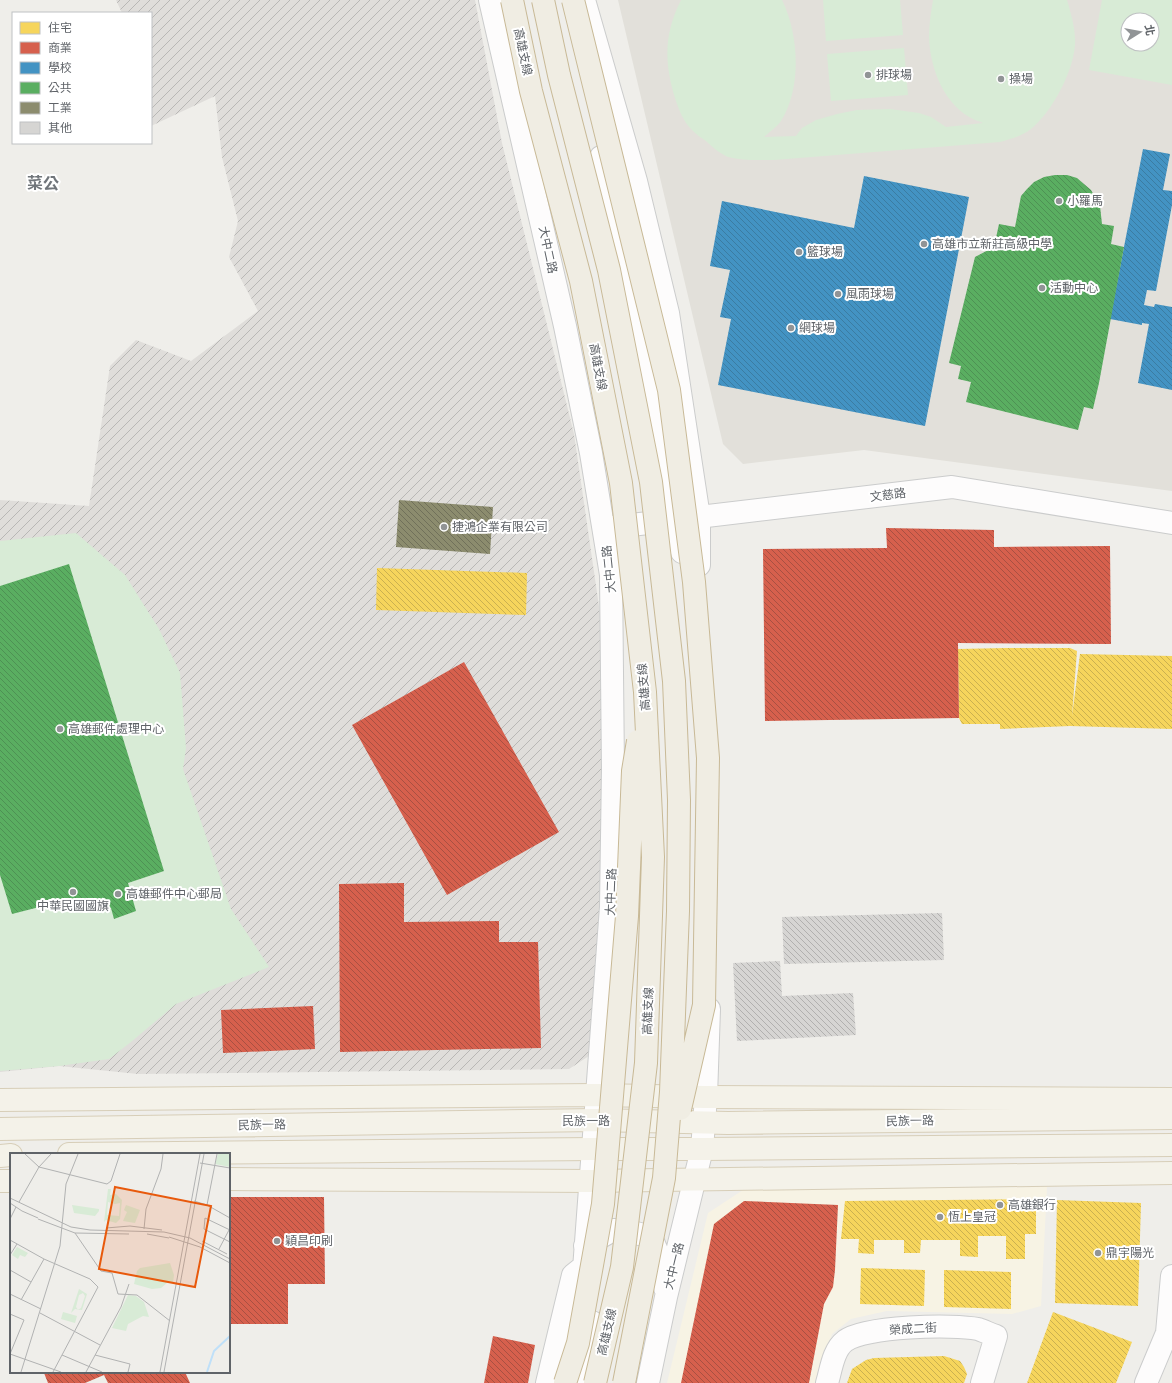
<svg xmlns="http://www.w3.org/2000/svg" width="1172" height="1383" font-family="'Varela Round','Noto Sans TC',sans-serif">
	<style>
		.commercial { fill: #f7f3e4 }
		.industrial { fill: url(#industrial-furrows) }
		.education { fill: #e2e0da; fill-rule: evenodd }
		.green { fill: #d8ebd6; fill-rule: evenodd }
		.homes { fill: url(#homes-back-hatch) }
		.shops { fill: url(#shops-back-hatch) }
		.schools { fill: url(#schools-back-hatch) }
		.public { fill: url(#public-back-hatch) }
		.industry { fill: url(#industry-back-hatch) }
		.building { fill: url(#building-back-hatch) }
		.lines { fill: none; stroke-linecap: round; stroke-linejoin: round }
		.minor-casing { stroke: #cbcccc; stroke-width: 24 }
		.primary-casing { stroke: #d7ceb8; stroke-width: 24 }
		.minor { stroke: #fdfcfc; stroke-width: 22 }
		.primary { stroke: #f4f2e9; stroke-width: 22 }
		.motorway-bridge-casing { stroke: #c8b996; stroke-width: 24; stroke-linecap: butt }
		.motorway-bridge { stroke: #f0ede3; stroke-width: 22 }
		.poi-dot { fill: #919496; stroke: #fff; stroke-width: 1.5 }
		.labels { text-anchor: middle; stroke-width: 4; stroke-linejoin: round; paint-order: stroke }
		.street-label { font-size: 12px; fill: #5f6368; stroke: #fff }
		.poi-label { font-size: 12px; fill: #5f6368; stroke: #fff; text-anchor: start }
		.district-label { font-size: 16px; font-weight: bold; fill: #70757a; stroke: #fff }
		.inset-river { fill: none; stroke: #bfe0f9; stroke-width: 2 }
		.inset-road { fill: none; stroke: #b1b2b2; stroke-width: 1 }
		.view { fill: #e8590c; fill-opacity: 0.15; stroke: #e8590c; stroke-width: 2 }
		.inset-edge { fill: none; stroke: #5f6368; stroke-width: 2 }
	</style>
	<defs>
		<pattern id="industrial-furrows" width="10" height="10" patternUnits="userSpaceOnUse"><rect width="10" height="10" fill="#dfddda"/><path d="M-1 1l2-2M0 10L10 0M9 11l2-2" fill="none" stroke="#b8b7b5"/></pattern>
		<pattern id="homes-back-hatch" width="6" height="6" patternUnits="userSpaceOnUse"><rect width="6" height="6" fill="#f6d55c"/><path d="M-1 5l2 2M0 0l6 6M5-1l2 2" fill="none" stroke="#cab050"/></pattern>
		<pattern id="shops-back-hatch" width="6" height="6" patternUnits="userSpaceOnUse"><rect width="6" height="6" fill="#d6604d"/><path d="M-1 5l2 2M0 0l6 6M5-1l2 2" fill="none" stroke="#a85042"/></pattern>
		<pattern id="schools-back-hatch" width="6" height="6" patternUnits="userSpaceOnUse"><rect width="6" height="6" fill="#4393c3"/><path d="M-1 5l2 2M0 0l6 6M5-1l2 2" fill="none" stroke="#3b7ca2"/></pattern>
		<pattern id="public-back-hatch" width="6" height="6" patternUnits="userSpaceOnUse"><rect width="6" height="6" fill="#5aae61"/><path d="M-1 5l2 2M0 0l6 6M5-1l2 2" fill="none" stroke="#4e9154"/></pattern>
		<pattern id="industry-back-hatch" width="6" height="6" patternUnits="userSpaceOnUse"><rect width="6" height="6" fill="#8c8c6e"/><path d="M-1 5l2 2M0 0l6 6M5-1l2 2" fill="none" stroke="#70705a"/></pattern>
		<pattern id="building-back-hatch" width="6" height="6" patternUnits="userSpaceOnUse"><rect width="6" height="6" fill="#d6d5d3"/><path d="M-1 5l2 2M0 0l6 6M5-1l2 2" fill="none" stroke="#b1b0af"/></pattern>
	</defs>
	<rect width="100%" height="100%" fill="#efeeea"/>
	<path class="commercial" d="M 1047,1187 L 1041,1306 L 1012,1314 L 887,1311 L 851,1319 L 832,1334 L 817,1383 L 667,1383 L 708,1213 L 743,1190 Z"/>
	<path class="industrial" d="M 116,0 L 475,0 L 502,143 L 574,434 L 601,620 L 609,791 L 592,1054 L 569,1069 L 138,1074 L 59,1066 L 0,1072 L 0,500 L 89,506 L 110,366 L 136,340 L 191,361 L 258,311 L 229,257 L 238,221 L 222,157 L 215,96 L 151,126 L 151,13 L 122,13 Z"/>
	<path class="education" d="M 618,0 L 1172,0 L 1172,491 L 864,450 L 743,464 L 723,444 ZM 1128,20 L 1152,20 L 1152,44 L 1128,44 Z"/>
	<path class="green" d="M 681,0 L 782,0 C 799,34 802,88 781,121 C 776,128 769,132 764,137 L 796,136 L 802,128 L 816,120 L 837,114 L 857,110 L 890,109 L 919,113 L 931,117 L 946,127 L 983,123 C 981,122 978,121 975,120 C 944,106 930,68 929,37 C 929,24 931,12 933,0 L 1067,0 C 1071,14 1076,30 1075,45 C 1073,72 1052,112 1031,129 C 1022,136 1011,139 1000,142 L 774,160 C 759,160 743,161 728,157 C 721,154 712,147 706,141 C 701,138 696,134 692,130 C 683,121 679,110 675,98 C 664,62 664,34 681,0 Z
		M 823,0 L 900,0 L 903,35 L 826,41 Z
		M 1102,0 L 1172,0 L 1172,85 L 1089,70 ZM 1128,20 L 1152,20 L 1152,44 L 1128,44 Z
		M 904,48 L 908,95 L 831,101 L 827,54 Z
		M 76,533 L 125,575 L 159,629 L 180,673 L 186,748 L 183,769 L 231,909 L 269,967 L 176,1004 L 131,1042 L 109,1059 L 59,1066 L 0,1071 L 0,541 Z"/>
	<path class="homes" d="M 377,568 L 527,573 L 526,615 L 376,610 Z
		M 1006,648 L 1070,648 L 1077,651 L 1072,716 L 1080,654 L 1172,656 L 1172,729 L 1070,726 L 1000,729 L 1000,724 L 962,724 L 959,718 L 958,649 Z
		M 1036,1199 L 1036,1234 L 1025,1234 L 1025,1259 L 1006,1259 L 1006,1236 L 978,1236 L 978,1257 L 960,1256 L 960,1240 L 921,1240 L 920,1253 L 904,1253 L 904,1240 L 874,1240 L 874,1254 L 858,1253 L 859,1239 L 841,1239 L 845,1201 Z
		M 1057,1200 L 1141,1203 L 1138,1306 L 1055,1303 Z
		M 861,1268 L 925,1270 L 924,1306 L 860,1304 Z
		M 944,1270 L 1011,1272 L 1011,1309 L 944,1307 Z
		M 1053,1312 L 1132,1342 L 1116,1383 L 1027,1383 Z
		M 944,1356 L 960,1361 L 964,1367 L 967,1374 L 964,1383 L 847,1383 L 852,1369 L 866,1360 L 874,1358 Z"/>
	<path class="shops" d="M 886,528 L 994,530 L 994,547 L 1110,546 L 1111,644 L 958,643 L 959,718 L 765,721 L 763,549 L 887,548 Z
		M 464,662 L 559,832 L 447,895 L 352,725 Z
		M 404,883 L 404,922 L 499,921 L 499,942 L 538,942 L 541,1048 L 340,1052 L 339,884 Z
		M 313,1006 L 315,1049 L 223,1053 L 221,1010 Z
		M 229,1197 L 324,1197 L 325,1284 L 288,1284 L 288,1324 L 229,1324 Z
		M 744,1201 L 838,1205 L 835,1270 L 833,1287 L 824,1304 L 809,1383 L 681,1383 L 714,1224 Z
		M 493,1336 L 535,1345 L 528,1383 L 484,1383 Z
		M 47,1372 L 185,1372 L 190,1383 L 108,1383 L 104,1375 L 85,1383 L 48,1383 L 44,1373 Z"/>
	<path class="schools" d="M 1143,149 L 1170,154 L 1163,190 L 1172,191 L 1172,205 L 1156,291 L 1147,290 L 1144,305 L 1154,307 L 1155,304 L 1172,307 L 1172,390 L 1138,383 L 1149,324 L 1142,323 L 1142,325 L 1110,319 Z
		M 864,176 L 969,197 L 925,426 L 718,385 L 731,319 L 720,317 L 730,270 L 710,266 L 722,201 L 854,228 Z"/>
	<path class="public" d="M 1055,175 L 1067,175 L 1077,178 L 1091,190 L 1100,206 L 1102,224 L 1114,226 L 1111,244 L 1124,247 L 1099,383 L 1093,409 L 1084,407 L 1078,430 L 966,402 L 971,382 L 958,379 L 961,366 L 949,363 L 975,257 L 994,247 L 999,224 L 1015,227 L 1021,196 L 1027,189 L 1034,182 L 1044,177 Z
		M 69,564 L 164,871 L 128,883 L 136,911 L 114,919 L 111,908 L 82,911 L 55,903 L 12,914 L 0,875 L 0,586 Z"/>
	<path class="industry" d="M 399,500 L 493,507 L 490,554 L 396,547 Z"/>
	<path class="building" d="M 942,913 L 944,960 L 784,964 L 782,917 Z
		M 780,961 L 782,996 L 853,993 L 856,1035 L 737,1041 L 733,963 Z"/>
	<g class="lines">
		<g class="minor-casing">
			<path id="minor" d="M 490,0 L 565,326 L 591,453 L 611,575 L 613,769 L 611,907 L 584,1269
				M 584,0 L 636,181 L 668,313 L 699,517 L 699,565
				M 601,157 L 621,247 L 682,552
				M 606,528 L 952,487 L 1172,523
				M 585,1246 L 613,1230 L 636,1233 L 651,1237 L 663,1265 L 665,1288
				M 547,1383 L 573,1275 L 583,1267
				M 581,1383 L 592,1322
				M 648,1383 L 666,1297 L 702,1149 L 706,1097 L 709,1009
				M 827,1383 C 831,1370 833,1350 845,1341 C 864,1326 954,1324 978,1329 C 984,1331 990,1334 996,1336 L 982,1383
				M 1146,1383 L 1167,1333 L 1172,1276"/>
		</g>
		<g class="primary-casing">
			<path id="primary" d="M 0,1100 L 596,1095 L 706,1097 L 1172,1099
				M 0,1129 L 596,1120 L 728,1123 L 1172,1118
				M 69,1154 L 594,1149 L 702,1149 L 1172,1145
				M 0,1156 L 11,1155
				M 229,1179 L 591,1181 L 1172,1173
				M 0,1181 L 11,1181"/>
		</g>
		<use href="#minor" class="minor"/>
		<use href="#primary" class="primary"/>
		<g class="motorway-bridge-casing">
			<path id="motorway-bridge" d="M 512,0 L 531,91 L 581,281 L 621,483 L 645,692 L 653,857 L 646,1063 L 622,1267 L 595,1383
				M 543,0 L 559,75 L 609,270 L 651,482 L 674,681 L 679,800 L 678,911 L 671,1092 L 664,1178 L 624,1383
				M 573,0 L 669,390 L 694,582 L 708,758 L 704,1005 L 680,1109
				M 565,1383 L 578,1343 L 603,1204 L 627,916 L 633,771 L 638,741"/>
		</g>
		<use href="#motorway-bridge" class="motorway-bridge"/>
	</g>
	<g class="poi-dot">
		<circle cx="868" cy="75" r="4"/>
		<circle cx="1001" cy="79" r="4"/>
		<circle cx="1059" cy="201" r="4"/>
		<circle cx="924" cy="244" r="4"/>
		<circle cx="799" cy="252" r="4"/>
		<circle cx="1042" cy="288" r="4"/>
		<circle cx="838" cy="294" r="4"/>
		<circle cx="791" cy="328" r="4"/>
		<circle cx="444" cy="527" r="4"/>
		<circle cx="60" cy="729" r="4"/>
		<circle cx="73" cy="892" r="4"/>
		<circle cx="118" cy="894" r="4"/>
		<circle cx="1000" cy="1205" r="4"/>
		<circle cx="940" cy="1217" r="4"/>
		<circle cx="277" cy="1241" r="4"/>
		<circle cx="1098" cy="1253" r="4"/>
	</g>
	<g class="labels">
		<g class="street-label">
			<text transform="translate(523 52) rotate(78)" y="4">高雄支線</text>
			<text transform="translate(548 250) rotate(78)" y="4">大中二路</text>
			<text transform="translate(598 367) rotate(79)" y="4">高雄支線</text>
			<text transform="translate(888 495) rotate(-7)" y="4">文慈路</text>
			<text transform="translate(609 569) rotate(-96)" y="4">大中二路</text>
			<text transform="translate(644 687) rotate(-95)" y="4">高雄支線</text>
			<text transform="translate(611 892) rotate(-88)" y="4">大中二路</text>
			<text transform="translate(648 1011) rotate(-88)" y="4">高雄支線</text>
			<text x="586" y="1125">民族一路</text>
			<text transform="translate(910 1121) rotate(-1)" y="4">民族一路</text>
			<text transform="translate(262 1125) rotate(-1)" y="4">民族一路</text>
			<text transform="translate(674 1266) rotate(-76)" y="4">大中一路</text>
			<text transform="translate(913 1329) rotate(-3)" y="4">榮成二街</text>
			<text transform="translate(607 1332) rotate(-77)" y="4">高雄支線</text>
		</g>
		<g class="poi-label">
			<text x="876" y="79">排球場</text>
			<text x="1009" y="83">操場</text>
			<text x="1067" y="205">小羅馬</text>
			<text x="932" y="248">高雄市立新莊高級中學</text>
			<text x="807" y="256">籃球場</text>
			<text x="1050" y="292">活動中心</text>
			<text x="846" y="298">風雨球場</text>
			<text x="799" y="332">網球場</text>
			<text x="452" y="531">捷鴻企業有限公司</text>
			<text x="68" y="733">高雄郵件處理中心</text>
			<text x="126" y="898">高雄郵件中心郵局</text>
			<text x="73" y="910" text-anchor="middle">中華民國國旗</text>
			<text x="1008" y="1209">高雄銀行</text>
			<text x="948" y="1221">恆上皇冠</text>
			<text x="285" y="1245">穎昌印刷</text>
			<text x="1106" y="1257">鼎宇陽光</text>
		</g>
		<g class="district-label">
			<text x="43" y="189">菜公</text>
		</g>
	</g>
	<g transform="translate(10 1153)">
		<rect width="220" height="220" fill="#efeeea"/>
		<path d="M 98,36 L 101,36 L 100,42 L 106,41 L 112,47 L 110,66 L 106,70 L 96,67 L 94,69 ZM 98,49 L 105,51 L 110,50 L 109,63 L 97,62 ZM 62,52 L 89,56 L 89,58 L 85,63 L 64,60 ZM 116,52 L 130,57 L 125,70 L 113,68 L 117,59 L 114,57 ZM 7,94 L 18,100 L 15,104 L 10,102 L 8,106 L 2,102 ZM 160,110 L 164,122 L 163,130 L 158,129 L 151,135 L 142,136 L 124,131 L 127,118 L 130,115 ZM 69,136 L 77,141 L 72,157 L 65,156 L 61,160 ZM 73,140 L 75,143 L 71,155 L 68,157 L 66,154 L 69,142 ZM 53,159 L 67,163 L 65,170 L 51,166 Z" fill="#d8ebd6" fill-rule="evenodd"/>
		<path d="M 208,1 L 220,1 L 220,14 L 205,11 ZM 118,142 L 126,143 L 134,149 L 139,164 L 133,163 L 118,171 L 116,178 L 102,175 Z" fill="#d8ebd6"/>
		<path class="inset-river" d="M 197,219 L 204,198 L 220,183"/>
		<path class="inset-road" d="M 15,1 L 29,14 L 97,31 L 101,28 L 110,1M 190,10 L 220,15M 0,45 L 61,74 L 80,77 L 154,79 L 180,85 L 220,106M 184,48 L 197,52 L 220,65M 9,49 L 29,14 L 41,1M 0,50 L 12,58M 197,52 L 207,1M 12,58 L 28,65M 0,66 L 6,54M 28,66 L 65,80 L 119,81M 96,75 L 120,73 L 152,77M 134,76 L 136,56 L 151,16 L 153,1M 220,77 L 195,65 L 194,76 L 220,89M 65,80 L 91,118 L 102,120 L 108,141 L 127,142 L 160,168M 137,81 L 159,85M 159,84 L 190,94 L 220,110M 0,87 L 34,106 L 80,126 L 88,134 L 43,219M 192,88 L 217,101M 209,96 L 219,77M 0,102 L 7,91M 0,117 L 21,129M 0,141 L 31,156M 11,147 L 34,106M 30,160 L 90,192M 0,161 L 14,167 L 0,201M 0,201 L 51,219M 52,202 L 92,219M 85,202 L 120,211 L 118,219M 11,219 L 50,93 L 56,31 L 68,1M 76,219 L 111,154 L 119,131M 150,219 L 190,1M 154,219 L 194,1"/>
		<path class="view" d="M 105,34 L 201,53 L 185,134 L 89,116 Z"/>
		<rect width="220" height="220" class="inset-edge"/>
	</g>
	<rect x="12" y="12" width="140" height="132" fill="#ffffff" stroke="#bfc1c3"/>
	<rect x="20" y="22" width="20" height="12" fill="#f6d55c" stroke="#bfc1c3"/>
	<text x="48" y="32" font-size="12" fill="#5f6368">住宅</text>
	<rect x="20" y="42" width="20" height="12" fill="#d6604d" stroke="#bfc1c3"/>
	<text x="48" y="52" font-size="12" fill="#5f6368">商業</text>
	<rect x="20" y="62" width="20" height="12" fill="#4393c3" stroke="#bfc1c3"/>
	<text x="48" y="72" font-size="12" fill="#5f6368">學校</text>
	<rect x="20" y="82" width="20" height="12" fill="#5aae61" stroke="#bfc1c3"/>
	<text x="48" y="92" font-size="12" fill="#5f6368">公共</text>
	<rect x="20" y="102" width="20" height="12" fill="#8c8c6e" stroke="#bfc1c3"/>
	<text x="48" y="112" font-size="12" fill="#5f6368">工業</text>
	<rect x="20" y="122" width="20" height="12" fill="#d6d5d3" stroke="#bfc1c3"/>
	<text x="48" y="132" font-size="12" fill="#5f6368">其他</text>
	<g transform="translate(1140 32) rotate(79)"><circle r="19" fill="#ffffff" stroke="#bfc1c3"/>
	<path d="M0-3L7 15L0 10L-7 15Z" fill="#919496"/>
	<text y="-6" font-size="11" font-weight="bold" text-anchor="middle" fill="#5f6368">北</text>
	</g>
</svg>
